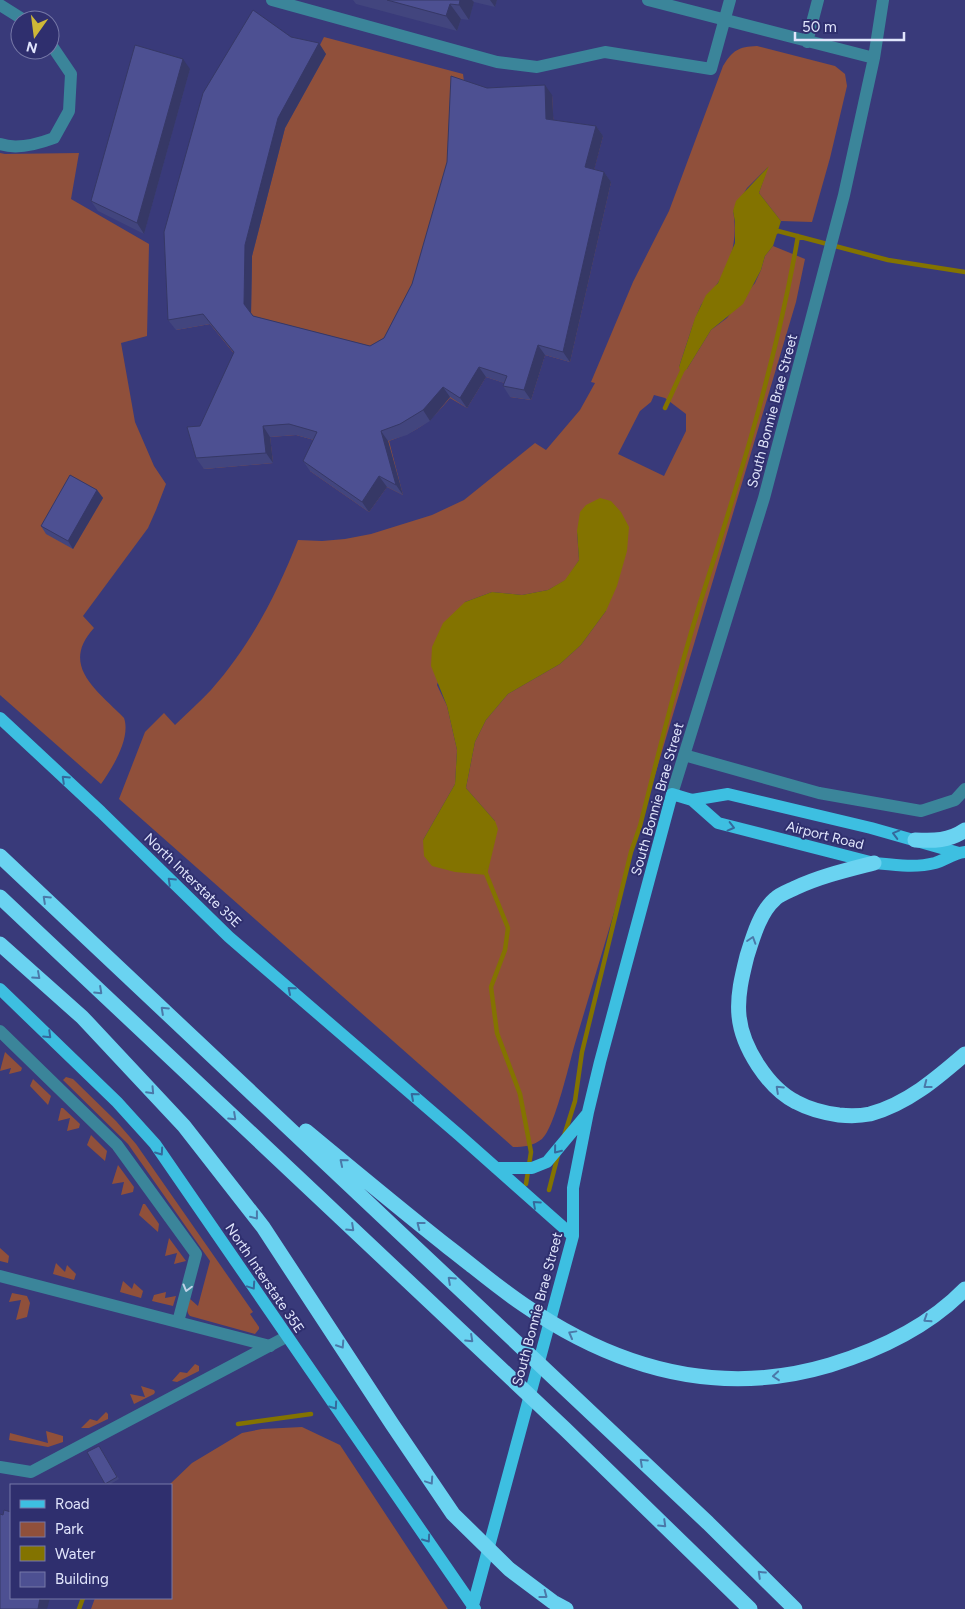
<svg xmlns="http://www.w3.org/2000/svg" width="965" height="1609" font-family="Figtree,sans-serif">
	<style>
		.green { fill: #90503b; fill-rule: evenodd }
		.water { fill: #837300 }
		.lines { fill: none; stroke-linecap: round; stroke-linejoin: round }
		.stream { stroke: #837300; stroke-width: 4.5 }
		.minor { stroke: #3b859a; stroke-width: 12 }
		.major { stroke: #3dbfe1; stroke-width: 12 }
		.highway { stroke: #6ad3f1; stroke-width: 15 }
		.wall { fill: #42457e }
		.shaded-wall { fill: #363866 }
		.building { fill: #4d5092; stroke: #363866 }
		.oneway { stroke: #35699c }
		.oneway2 { stroke: #4a79a9 }
		.oneway3 { stroke: #c0d2e8 }
		.labels { text-anchor: middle; stroke-width: 4; stroke-linejoin: round; paint-order: stroke }
		.street-label { font-size: 14px; fill: #e1e5fc; stroke: #2f2f6e }
	</style>
	<rect width="100%" height="100%" fill="#393a7a"/>
	<path class="green" d="M 324,37 L 463,74 L 465,89 L 552,95 L 554,135 L 603,136 L 592,177 L 611,182 L 570,362 L 545,355 L 531,400 L 510,397 L 514,386 L 486,377 L 467,408 L 450,398 C 429,423 420,430 389,441 L 403,495 L 387,487 L 369,512 L 310,471 L 314,440 L 296,435 L 270,437 L 273,463 L 204,469 L 195,438 L 241,362 L 210,324 L 176,330 Z
		M 757,46 L 835,66 L 845,74 L 847,86 L 830,158 L 812,222 L 781,221 L 759,193 L 768,167 L 747,188 L 733,211 C 738,236 732,263 717,284 C 712,292 706,297 701,305 C 692,325 686,346 679,367 L 687,369 L 711,330 L 727,318 L 755,283 L 761,270 L 765,256 L 773,246 L 805,259 L 796,302 L 576,1040 C 570,1060 555,1128 542,1139 C 533,1146 524,1147 513,1147 L 119,799 L 145,732 L 164,713 L 175,725 C 187,713 200,702 211,690 C 250,646 277,594 298,540 L 322,541 L 345,539 L 371,534 L 432,515 L 464,500 L 535,443 L 546,450 L 580,410 L 595,383 L 591,382 L 633,282 L 669,211 L 723,66 C 733,50 738,47 757,46 ZM 654,395 L 665,398 L 686,414 L 686,431 L 664,476 L 618,454 L 640,411 L 651,402 ZM 577,531 L 606,611 L 581,645 L 560,664 L 508,694 L 486,720 L 475,742 L 466,788 L 495,821 L 423,840 L 455,784 L 457,750 L 447,706 L 437,685 L 465,602 L 492,592 L 522,595 L 548,590 L 566,580 L 579,560 Z
		M 0,153 L 5,154 L 79,153 L 71,199 L 149,244 L 147,336 L 121,343 L 135,422 L 154,466 L 166,484 L 156,510 L 148,528 L 83,616 L 94,628 C 59,666 98,691 124,718 C 131,738 113,767 101,784 L 0,695 Z
		M 5,1052 L 22,1068 L 21,1071 L 9,1074 L 11,1068 L 0,1071 Z
		M 66,1077 L 73,1079 L 116,1121 L 136,1144 L 253,1312 L 250,1314 L 259,1327 L 259,1329 L 255,1334 L 190,1316 C 185,1311 188,1305 190,1299 L 198,1306 L 210,1261 L 128,1144 L 63,1080 Z
		M 33,1079 L 51,1096 L 48,1105 L 30,1086 Z
		M 61,1108 L 63,1108 L 80,1124 L 79,1128 L 67,1131 L 70,1118 L 58,1121 Z
		M 91,1135 L 107,1151 L 105,1161 L 87,1145 Z
		M 118,1165 L 134,1187 L 133,1192 L 121,1195 L 124,1182 L 112,1184 Z
		M 143,1204 L 145,1204 L 159,1224 L 158,1232 L 139,1215 Z
		M 169,1238 L 186,1261 L 174,1264 L 177,1253 L 165,1256 Z
		M 0,1248 L 9,1256 L 8,1263 L 0,1261 Z
		M 56,1263 L 65,1272 L 67,1265 L 76,1274 L 74,1280 L 53,1274 Z
		M 123,1281 L 132,1289 L 134,1283 L 143,1291 L 141,1298 L 120,1292 Z
		M 166,1292 L 165,1298 L 176,1296 L 173,1306 L 152,1301 L 154,1295 Z
		M 12,1293 L 27,1296 L 30,1303 L 27,1317 L 16,1320 L 21,1300 L 9,1302 Z
		M 195,1364 L 199,1366 L 199,1371 L 177,1382 L 172,1381 L 180,1372 L 187,1373 Z
		M 141,1386 L 154,1390 L 155,1392 L 154,1394 L 134,1404 L 130,1394 L 145,1397 Z
		M 106,1412 L 108,1414 L 108,1419 L 89,1428 L 81,1428 L 90,1419 L 97,1421 Z
		M 302,1427 L 340,1445 L 448,1609 L 91,1609 L 95,1598 L 171,1598 L 171,1485 L 169,1485 L 192,1463 L 242,1433 L 262,1429 Z
		M 46,1431 L 63,1436 L 63,1442 L 48,1447 L 9,1440 L 10,1433 L 48,1443 Z"/>
	<path class="water" d="M 769,166 L 759,193 L 781,221 L 773,246 L 765,256 L 761,270 L 743,304 L 711,330 L 687,369 L 681,374 L 679,367 L 695,318 L 706,295 L 718,283 L 735,243 L 735,222 L 733,211 L 736,201 Z
		M 600,498 L 611,501 L 621,512 L 629,527 L 627,551 L 617,586 L 606,611 L 581,645 L 560,664 L 508,694 L 486,720 L 475,742 L 466,788 L 495,821 L 498,829 L 487,875 L 455,872 L 432,866 L 424,856 L 423,840 L 455,784 L 457,750 L 447,706 L 431,666 L 432,647 L 443,623 L 465,602 L 492,592 L 522,595 L 548,590 L 565,580 L 579,560 L 577,531 L 580,512 L 586,505 Z"/>
	<g class="lines">
		<path class="stream" d="M 774,233 L 778,231 L 888,260 L 965,272
			M 665,408 L 683,369
			M 485,871 L 508,928 L 505,950 L 491,987 L 497,1033 L 520,1094 L 531,1152 L 526,1184
			M 564,1136 L 575,1101 L 582,1052 L 631,852 L 640,826 C 661,744 681,661 707,581 C 743,468 778,353 798,236
			M 549,1190 L 558,1155
			M 238,1424 L 311,1414
			M 79,1609 L 83,1598"/>
		<path class="minor" d="M 272,0 L 497,62 L 537,67 L 605,52 L 711,69 L 730,0
			M 648,0 L 874,58
			M 0,5 L 24,20
			M 807,42 L 818,0
			M 0,144 C 17,150 38,144 54,138 L 69,111 L 71,74 L 50,43
			M 684,755 L 819,793 L 921,811 L 955,800 L 965,789
			M 672,794 L 764,498 L 844,195 L 874,58 L 883,0
			M 0,1031 L 117,1145 L 196,1254 L 178,1322
			M 0,1276 L 270,1346
			M 0,1467 L 31,1472 L 286,1337"/>
		<path class="major" d="M 0,718 L 101,812 L 229,937 L 459,1135 L 573,1236
			M 692,800 L 728,794 L 871,828 L 959,853
			M 0,989 L 117,1102 L 155,1144 L 475,1609
			M 496,1168 L 532,1168 L 547,1162 L 587,1114
			M 472,1609 L 573,1236 L 573,1188 L 588,1112 L 600,1062 L 672,794 L 692,800 L 718,823 L 874,863 C 894,865 916,868 935,863 C 945,860 954,853 965,852"/>
		<path class="highway" d="M 915,840 C 934,841 949,841 965,830
			M 0,856 L 708,1523 L 795,1609
			M 874,863 C 847,870 821,876 795,888 C 789,891 780,894 775,899 C 760,912 753,937 747,956 C 742,976 737,996 739,1016 C 742,1047 768,1088 796,1102 C 809,1109 824,1113 839,1115 C 849,1116 860,1116 870,1114 C 907,1104 936,1079 965,1054
			M 0,897 L 565,1429 L 750,1609
			M 0,944 L 82,1017 L 184,1126 L 263,1227 L 392,1424 L 453,1514 L 509,1569 L 553,1602 L 566,1609
			M 306,1131 C 353,1170 400,1209 448,1247 C 473,1266 497,1287 524,1305 C 617,1369 719,1398 830,1365 C 879,1350 929,1326 965,1289"/>
	</g>
	<path class="wall" d="M 353,0 L 497,0 L 495,7 L 474,2 L 469,20 L 461,19 L 457,31 L 356,4 Z
		M 291,37 L 326,54 L 285,128 L 252,256 L 251,313 L 253,316 L 370,346 L 384,338 L 412,284 L 487,88 L 552,95 L 553,120 L 596,126 L 603,136 L 594,169 L 604,172 L 611,182 L 570,362 L 545,355 L 531,400 L 510,397 L 503,386 L 504,383 L 486,377 L 467,408 L 450,397 L 430,421 L 407,435 L 388,441 L 403,495 L 387,487 L 369,512 L 310,471 L 303,461 L 314,440 L 296,435 L 270,437 L 273,463 L 204,469 L 196,458 L 200,426 L 234,353 L 210,324 L 176,330 L 168,320 Z
		M 190,69 L 144,234 L 98,211 L 91,201 Z
		M 97,490 L 103,498 L 73,549 L 46,534 L 41,526 Z
		M 99,1446 L 119,1479 L 109,1485 L 106,1485 L 87,1452 Z"/>
	<path class="shaded-wall" d="M 460,0 L 472,0 L 474,2 L 469,20 L 459,5 Z
		M 490,0 L 497,0 L 495,7 Z
		M 450,4 L 461,19 L 457,31 L 446,16 Z
		M 319,43 L 326,54 L 285,128 L 252,256 L 251,315 L 244,304 L 245,245 L 278,118 Z
		M 183,59 L 190,69 L 144,234 L 137,223 Z
		M 545,85 L 552,95 L 554,130 L 546,119 Z
		M 596,126 L 603,136 L 592,178 L 585,167 Z
		M 604,172 L 611,182 L 570,362 L 563,352 Z
		M 538,345 L 545,355 L 531,400 L 524,390 Z
		M 479,367 L 486,377 L 467,408 L 460,398 Z
		M 443,387 L 450,397 L 430,421 L 423,410 Z
		M 263,426 L 270,437 L 273,463 L 266,453 Z
		M 381,431 L 388,441 L 403,495 L 396,485 Z
		M 379,476 L 387,487 L 369,512 L 362,502 Z
		M 97,490 L 103,498 L 73,549 L 68,541 Z
		M 40,1598 L 50,1598 L 47,1609 L 38,1609 Z"/>
	<path class="building" d="M 387,0 L 460,0 L 459,5 L 450,4 L 446,16 Z
		M 253,10 L 291,37 L 319,43 L 278,118 L 245,245 L 244,304 L 253,316 L 370,346 L 384,338 L 412,284 L 447,162 L 451,76 L 487,88 L 545,85 L 546,119 L 596,126 L 585,167 L 604,172 L 563,352 L 538,345 L 524,390 L 503,386 L 507,376 L 479,367 L 460,398 L 443,387 L 423,410 L 400,424 L 381,431 L 396,485 L 379,476 L 362,502 L 303,461 L 317,432 L 289,424 L 263,426 L 266,453 L 196,458 L 187,427 L 200,426 L 234,352 L 203,314 L 168,320 L 164,232 L 203,93 Z
		M 135,45 L 183,59 L 137,223 L 91,201 Z
		M 70,475 L 97,490 L 68,541 L 41,526 Z
		M 99,1446 L 117,1477 L 105,1484 L 87,1452 Z
		M 4,1510 L 11,1512 L 11,1598 L 40,1598 L 38,1609 L 0,1609 L 0,1514 L 3,1515 Z"/>
	<defs><path id="oneway-chevron" d="M-2-3.5L2.5 0L-2 3.5" fill="none" stroke-width="1.6" stroke-linecap="round" stroke-linejoin="round" transform="scale(1.25)"/></defs>
	<g class="oneway">
		<use href="#oneway-chevron" transform="translate(65 779) rotate(-137)"/>
		<use href="#oneway-chevron" transform="translate(731 827) rotate(14)"/>
		<use href="#oneway-chevron" transform="translate(896 834) rotate(-165)"/>
		<use href="#oneway-chevron" transform="translate(171 881) rotate(-136)"/>
		<use href="#oneway-chevron" transform="translate(291 990) rotate(-139)"/>
		<use href="#oneway-chevron" transform="translate(48 1035) rotate(44)"/>
		<use href="#oneway-chevron" transform="translate(414 1096) rotate(-139)"/>
		<use href="#oneway-chevron" transform="translate(557 1150) rotate(129)"/>
		<use href="#oneway-chevron" transform="translate(160 1152) rotate(55)"/>
		<use href="#oneway-chevron" transform="translate(536 1204) rotate(-138)"/>
		<use href="#oneway-chevron" transform="translate(252 1286) rotate(56)"/>
		<use href="#oneway-chevron" transform="translate(334 1406) rotate(55)"/>
		<use href="#oneway-chevron" transform="translate(427 1539) rotate(55)"/>
	</g>
	<g class="oneway2">
		<use href="#oneway-chevron" transform="translate(46 899) rotate(-137)"/>
		<use href="#oneway-chevron" transform="translate(752 940) rotate(-72)"/>
		<use href="#oneway-chevron" transform="translate(37 976) rotate(42)"/>
		<use href="#oneway-chevron" transform="translate(99 991) rotate(43)"/>
		<use href="#oneway-chevron" transform="translate(164 1010) rotate(-137)"/>
		<use href="#oneway-chevron" transform="translate(927 1085) rotate(142)"/>
		<use href="#oneway-chevron" transform="translate(779 1089) rotate(-137)"/>
		<use href="#oneway-chevron" transform="translate(151 1091) rotate(47)"/>
		<use href="#oneway-chevron" transform="translate(233 1117) rotate(43)"/>
		<use href="#oneway-chevron" transform="translate(343 1162) rotate(-140)"/>
		<use href="#oneway-chevron" transform="translate(255 1216) rotate(52)"/>
		<use href="#oneway-chevron" transform="translate(420 1225) rotate(-142)"/>
		<use href="#oneway-chevron" transform="translate(351 1228) rotate(43)"/>
		<use href="#oneway-chevron" transform="translate(451 1280) rotate(-137)"/>
		<use href="#oneway-chevron" transform="translate(927 1319) rotate(147)"/>
		<use href="#oneway-chevron" transform="translate(572 1334) rotate(-151)"/>
		<use href="#oneway-chevron" transform="translate(470 1339) rotate(43)"/>
		<use href="#oneway-chevron" transform="translate(341 1345) rotate(57)"/>
		<use href="#oneway-chevron" transform="translate(776 1376) rotate(175)"/>
		<use href="#oneway-chevron" transform="translate(643 1462) rotate(-137)"/>
		<use href="#oneway-chevron" transform="translate(430 1481) rotate(56)"/>
		<use href="#oneway-chevron" transform="translate(663 1524) rotate(44)"/>
		<use href="#oneway-chevron" transform="translate(761 1574) rotate(-136)"/>
		<use href="#oneway-chevron" transform="translate(544 1595) rotate(37)"/>
	</g>
	<use class="oneway3" href="#oneway-chevron" transform="translate(187 1288) rotate(105)"/>
	<g class="labels">
		<g class="street-label">
			<text transform="translate(772 411) rotate(-75)" y="5">South Bonnie Brae Street</text>
			<text transform="translate(657 799) rotate(-74)" y="5">South Bonnie Brae Street</text>
			<text transform="translate(825 835) rotate(14)" y="5">Airport Road</text>
			<text transform="translate(193 880) rotate(44)" y="5">North Interstate 35E</text>
			<text transform="translate(265 1278) rotate(56)" y="5">North Interstate 35E</text>
			<text transform="translate(537 1309) rotate(-75)" y="5">South Bonnie Brae Street</text>
		</g>
	</g>
	<rect x="10" y="1484" width="162" height="115" fill="#2f2f6e" stroke="#7678a7"/>
	<rect x="20" y="1500" width="25" height="8" fill="#3dbfe1" stroke="#7678a7"/>
	<text x="55" y="1509" font-size="15" fill="#e1e5fc">Road</text>
	<rect x="20" y="1522" width="25" height="15" fill="#90503b" stroke="#7678a7"/>
	<text x="55" y="1534" font-size="15" fill="#e1e5fc">Park</text>
	<rect x="20" y="1546" width="25" height="15" fill="#837300" stroke="#7678a7"/>
	<text x="55" y="1559" font-size="15" fill="#e1e5fc">Water</text>
	<rect x="20" y="1572" width="25" height="15" fill="#4d5092" stroke="#7678a7"/>
	<text x="55" y="1584" font-size="15" fill="#e1e5fc">Building</text>
	<g transform="translate(35 35) rotate(194)"><circle r="24" fill="#2f2f6e" stroke="#7678a7"/>
	<path d="M0-4L9 19L0 12L-9 19Z" fill="#ceb837"/>
	<text y="-8" font-size="14" font-weight="bold" text-anchor="middle" fill="#e1e5fc">N</text>
	</g>
	<path d="M795 32v8h109v-8" fill="none" stroke="#e1e5fc" stroke-width="2.5"/>
	<text x="802" y="32" font-size="15" fill="#e1e5fc" stroke="#2f2f6e" stroke-width="4" paint-order="stroke">50 m</text>
</svg>
